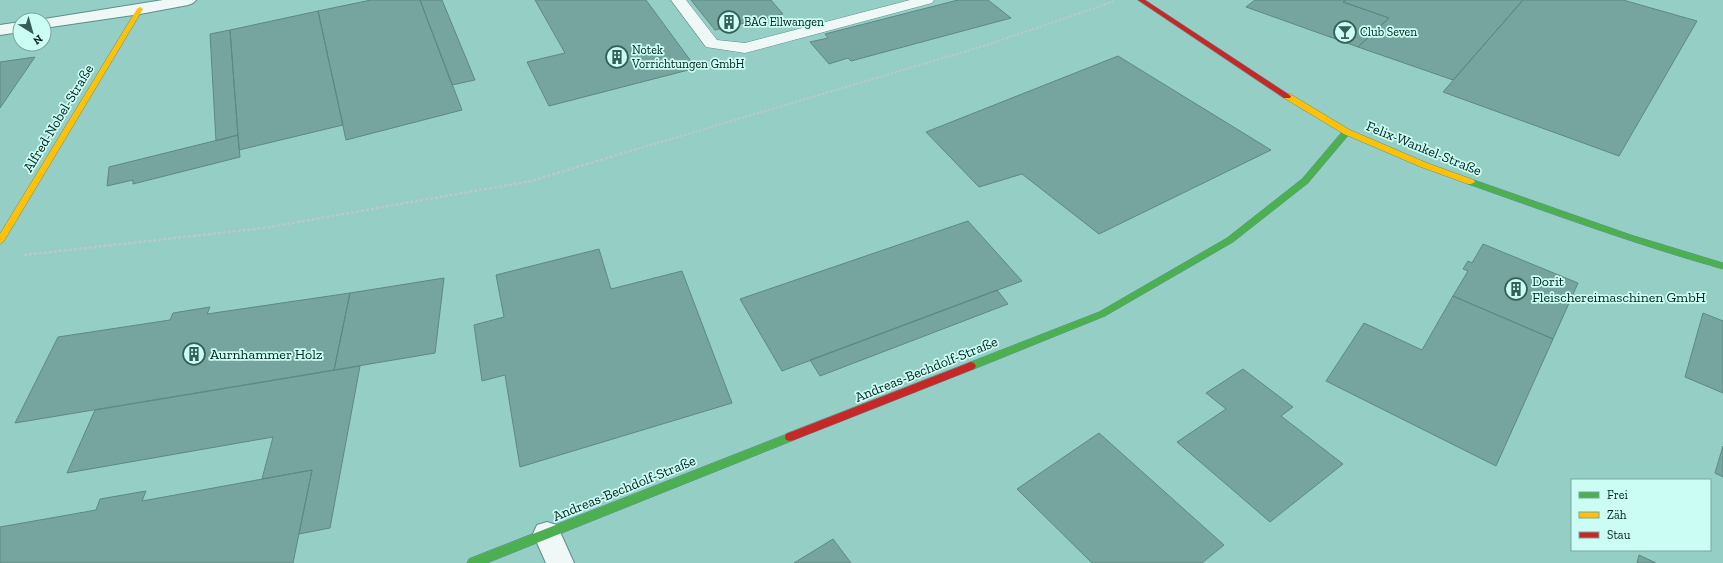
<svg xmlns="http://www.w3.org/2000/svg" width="1723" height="563" font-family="'Zilla Slab',serif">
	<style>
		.building { fill: #75a59e; stroke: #5e8983 }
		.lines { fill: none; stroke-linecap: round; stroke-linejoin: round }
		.lane-casing { stroke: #5b908a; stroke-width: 1 }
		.street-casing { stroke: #5b908a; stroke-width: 2 }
		.fast-casing { stroke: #5b908a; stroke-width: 1 }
		.slow-casing { stroke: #5b908a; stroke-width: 1 }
		.jam-casing { stroke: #5b908a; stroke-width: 1 }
		.path-far1 { stroke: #b9cac8; stroke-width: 2; stroke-dasharray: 2.5 1.5; stroke-linecap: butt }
		.path { stroke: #b9cac8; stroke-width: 2.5; stroke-dasharray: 3 2; stroke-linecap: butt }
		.lane { fill: #eff8f6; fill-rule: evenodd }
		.street { fill: #eff8f6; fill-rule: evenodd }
		.fast { fill: #4caf50; fill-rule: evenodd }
		.slow { fill: #ffc107; fill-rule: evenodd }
		.jam { fill: #c62828; fill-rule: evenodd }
		.labels { text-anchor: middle; stroke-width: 3.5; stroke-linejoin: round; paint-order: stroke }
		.far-poi-label { font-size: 12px; fill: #00211c; stroke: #ccfdf4; text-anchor: start }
		.street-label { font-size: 14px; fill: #00211c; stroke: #ccfdf4 }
		.poi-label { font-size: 14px; fill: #00211c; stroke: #ccfdf4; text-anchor: start }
	</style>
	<rect width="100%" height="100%" fill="#94cec5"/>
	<path class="building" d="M 371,0 L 420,0 L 462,110 L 346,140 L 318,11 Z
		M 420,0 L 442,0 L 475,80 L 452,85 Z
		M 535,0 L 646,0 L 696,68 L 549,106 L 527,62 L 565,53 Z
		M 691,0 L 771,0 L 783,14 L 715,30 Z
		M 958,0 L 988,0 L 1011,18 L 851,61 L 848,58 L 829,64 L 810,42 L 828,38 L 825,34 Z
		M 1255,0 L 1346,0 L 1343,2 L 1389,18 L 1358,47 L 1246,7 Z
		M 1346,0 L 1523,0 L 1453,80 L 1358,47 L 1389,18 L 1343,2 Z
		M 1523,0 L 1623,0 L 1697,21 L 1619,156 L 1443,92 Z
		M 318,11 L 343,125 L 239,150 L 230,30 Z
		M 230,30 L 238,135 L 216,141 L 210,34 Z
		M 1118,56 L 1271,150 L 1099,234 L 1022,174 L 979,187 L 926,132 Z
		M 35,57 L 0,108 L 0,62 Z
		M 238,135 L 240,157 L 133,184 L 133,180 L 107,186 L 109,167 Z
		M 968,221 L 1022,281 L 782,371 L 740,299 Z
		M 1483,244 L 1578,283 L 1553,339 L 1453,296 L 1468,271 L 1463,269 L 1468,261 L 1472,263 Z
		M 599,249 L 611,289 L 682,271 L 732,403 L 520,467 L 505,375 L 482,381 L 474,325 L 504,317 L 496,275 Z
		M 444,278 L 435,353 L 334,370 L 350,293 Z
		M 997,290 L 1008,304 L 820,376 L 810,360 Z
		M 350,293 L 334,370 L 15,423 L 58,337 L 170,320 L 173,313 L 210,307 L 207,314 Z
		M 1453,296 L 1553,339 L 1496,466 L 1326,381 L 1364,323 L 1422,350 Z
		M 1703,313 L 1723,321 L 1723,393 L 1685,377 Z
		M 360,366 L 330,528 L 299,534 L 312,470 L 262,479 L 273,437 L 67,473 L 95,410 Z
		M 1243,369 L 1293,407 L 1281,416 L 1343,464 L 1270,522 L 1177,442 L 1226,409 L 1206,393 Z
		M 1099,433 L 1224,545 L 1202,563 L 1092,563 L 1017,489 Z
		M 1723,446 L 1723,477 L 1715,473 Z
		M 312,470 L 293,563 L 0,563 L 0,527 L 96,510 L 100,499 L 146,491 L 142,501 Z
		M 833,539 L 851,563 L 794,563 Z
		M 1639,555 L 1656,563 L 1637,563 Z"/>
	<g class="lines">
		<g class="lane-casing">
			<path id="lane" d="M 671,0 L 686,0 L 717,40 L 745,43 L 910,0 L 934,0 L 932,3 L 745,53 L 706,47 Z"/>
		</g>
		<g class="street-casing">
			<path id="street" d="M 163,0 L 196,0 L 193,3 L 188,5 L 140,14 L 44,28 L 44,20 L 38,20 Z
				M 20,22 L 20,32 L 0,35 L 0,25 Z
				M 547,522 L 557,525 L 574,563 L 546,563 L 533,534 L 537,525 Z"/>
		</g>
		<g class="fast-casing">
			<path id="fast" d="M 1344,130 L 1347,130 L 1351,132 L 1308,183 L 1233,242 L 1105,316 L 974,369 L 968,369 L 966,366 L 968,363 L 1099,312 L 1227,238 L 1302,179 Z
				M 1468,180 L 1474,180 L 1631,235 L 1723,263 L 1723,269 C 1637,245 1553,214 1468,184 L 1467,182 Z
				M 790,433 L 794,434 L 795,437 L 794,440 L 487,563 L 467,563 L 469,559 Z"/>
		</g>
		<g class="slow-casing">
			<path id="slow" d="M 140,7 L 143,9 L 4,241 L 0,244 L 0,234 L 137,9 Z
				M 1284,94 L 1290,94 L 1350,130 L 1427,163 L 1474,180 L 1475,182 L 1471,184 L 1468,184 L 1421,167 L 1344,134 L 1284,98 Z"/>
		</g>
		<g class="jam-casing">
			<path id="jam" d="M 1138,0 L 1145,0 L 1291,96 L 1290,98 L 1284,98 Z
				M 971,362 L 974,363 L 976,366 L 974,369 L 794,440 L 790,441 L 786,440 L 785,437 L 786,434 Z"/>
		</g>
		<path class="path-far1" d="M 634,150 L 987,45 L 1115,1"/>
		<path class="path" d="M 24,255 L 264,228 L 531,181 L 637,149"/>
		<use href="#lane" class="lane"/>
		<use href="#street" class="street"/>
		<use href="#fast" class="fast"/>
		<use href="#slow" class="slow"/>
		<use href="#jam" class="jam"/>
	</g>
	<defs>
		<g id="building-ring" transform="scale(1.15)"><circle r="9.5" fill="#ccfdf4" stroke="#345e57" stroke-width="1.5"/><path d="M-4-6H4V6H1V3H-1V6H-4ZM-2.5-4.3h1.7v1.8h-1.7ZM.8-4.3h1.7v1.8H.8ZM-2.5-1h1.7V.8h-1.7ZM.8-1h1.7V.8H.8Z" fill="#345e57"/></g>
		<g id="bar-ring" transform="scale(1.15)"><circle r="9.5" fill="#ccfdf4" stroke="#345e57" stroke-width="1.5"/><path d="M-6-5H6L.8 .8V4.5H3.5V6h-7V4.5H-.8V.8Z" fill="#345e57"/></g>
	</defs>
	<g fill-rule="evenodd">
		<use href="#building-ring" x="729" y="22"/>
		<use href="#bar-ring" x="1345" y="32"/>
		<use href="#building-ring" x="617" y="57"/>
		<use href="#building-ring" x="1516" y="289"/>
		<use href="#building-ring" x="194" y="354"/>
	</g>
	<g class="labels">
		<g class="far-poi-label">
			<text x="744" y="26">BAG Ellwangen</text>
			<text x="1360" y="36">Club Seven</text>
			<text x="632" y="54">Notek<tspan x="632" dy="14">Vorrichtungen GmbH</tspan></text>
		</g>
		<g class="street-label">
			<text transform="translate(58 118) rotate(-59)" y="5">Alfred-Nobel-Straße</text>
			<text transform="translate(1424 148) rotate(22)" y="5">Felix-Wankel-Straße</text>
			<text transform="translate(926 369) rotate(-22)" y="5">Andreas-Bechdolf-Straße</text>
			<text transform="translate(624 488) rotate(-22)" y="5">Andreas-Bechdolf-Straße</text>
		</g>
		<g class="poi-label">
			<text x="1532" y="286">Dorit<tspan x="1532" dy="16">Fleischereimaschinen GmbH</tspan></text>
			<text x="210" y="359">Aurnhammer Holz</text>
		</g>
	</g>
	<rect x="1571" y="479" width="140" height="72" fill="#ccfdf4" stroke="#7aa59e"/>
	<rect x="1579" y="492" width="20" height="6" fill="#4caf50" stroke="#7aa59e"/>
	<text x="1607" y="499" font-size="12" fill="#00211c">Frei</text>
	<rect x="1579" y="512" width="20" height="6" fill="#ffc107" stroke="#7aa59e"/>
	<text x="1607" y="519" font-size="12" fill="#00211c">Zäh</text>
	<rect x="1579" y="532" width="20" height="6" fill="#c62828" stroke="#7aa59e"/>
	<text x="1607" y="539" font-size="12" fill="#00211c">Stau</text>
	<g transform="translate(32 32) rotate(143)"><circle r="19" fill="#ccfdf4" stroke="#7aa59e"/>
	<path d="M0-3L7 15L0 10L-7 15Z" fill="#345e57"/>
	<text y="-6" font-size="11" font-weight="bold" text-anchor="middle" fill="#00211c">N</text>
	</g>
</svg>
